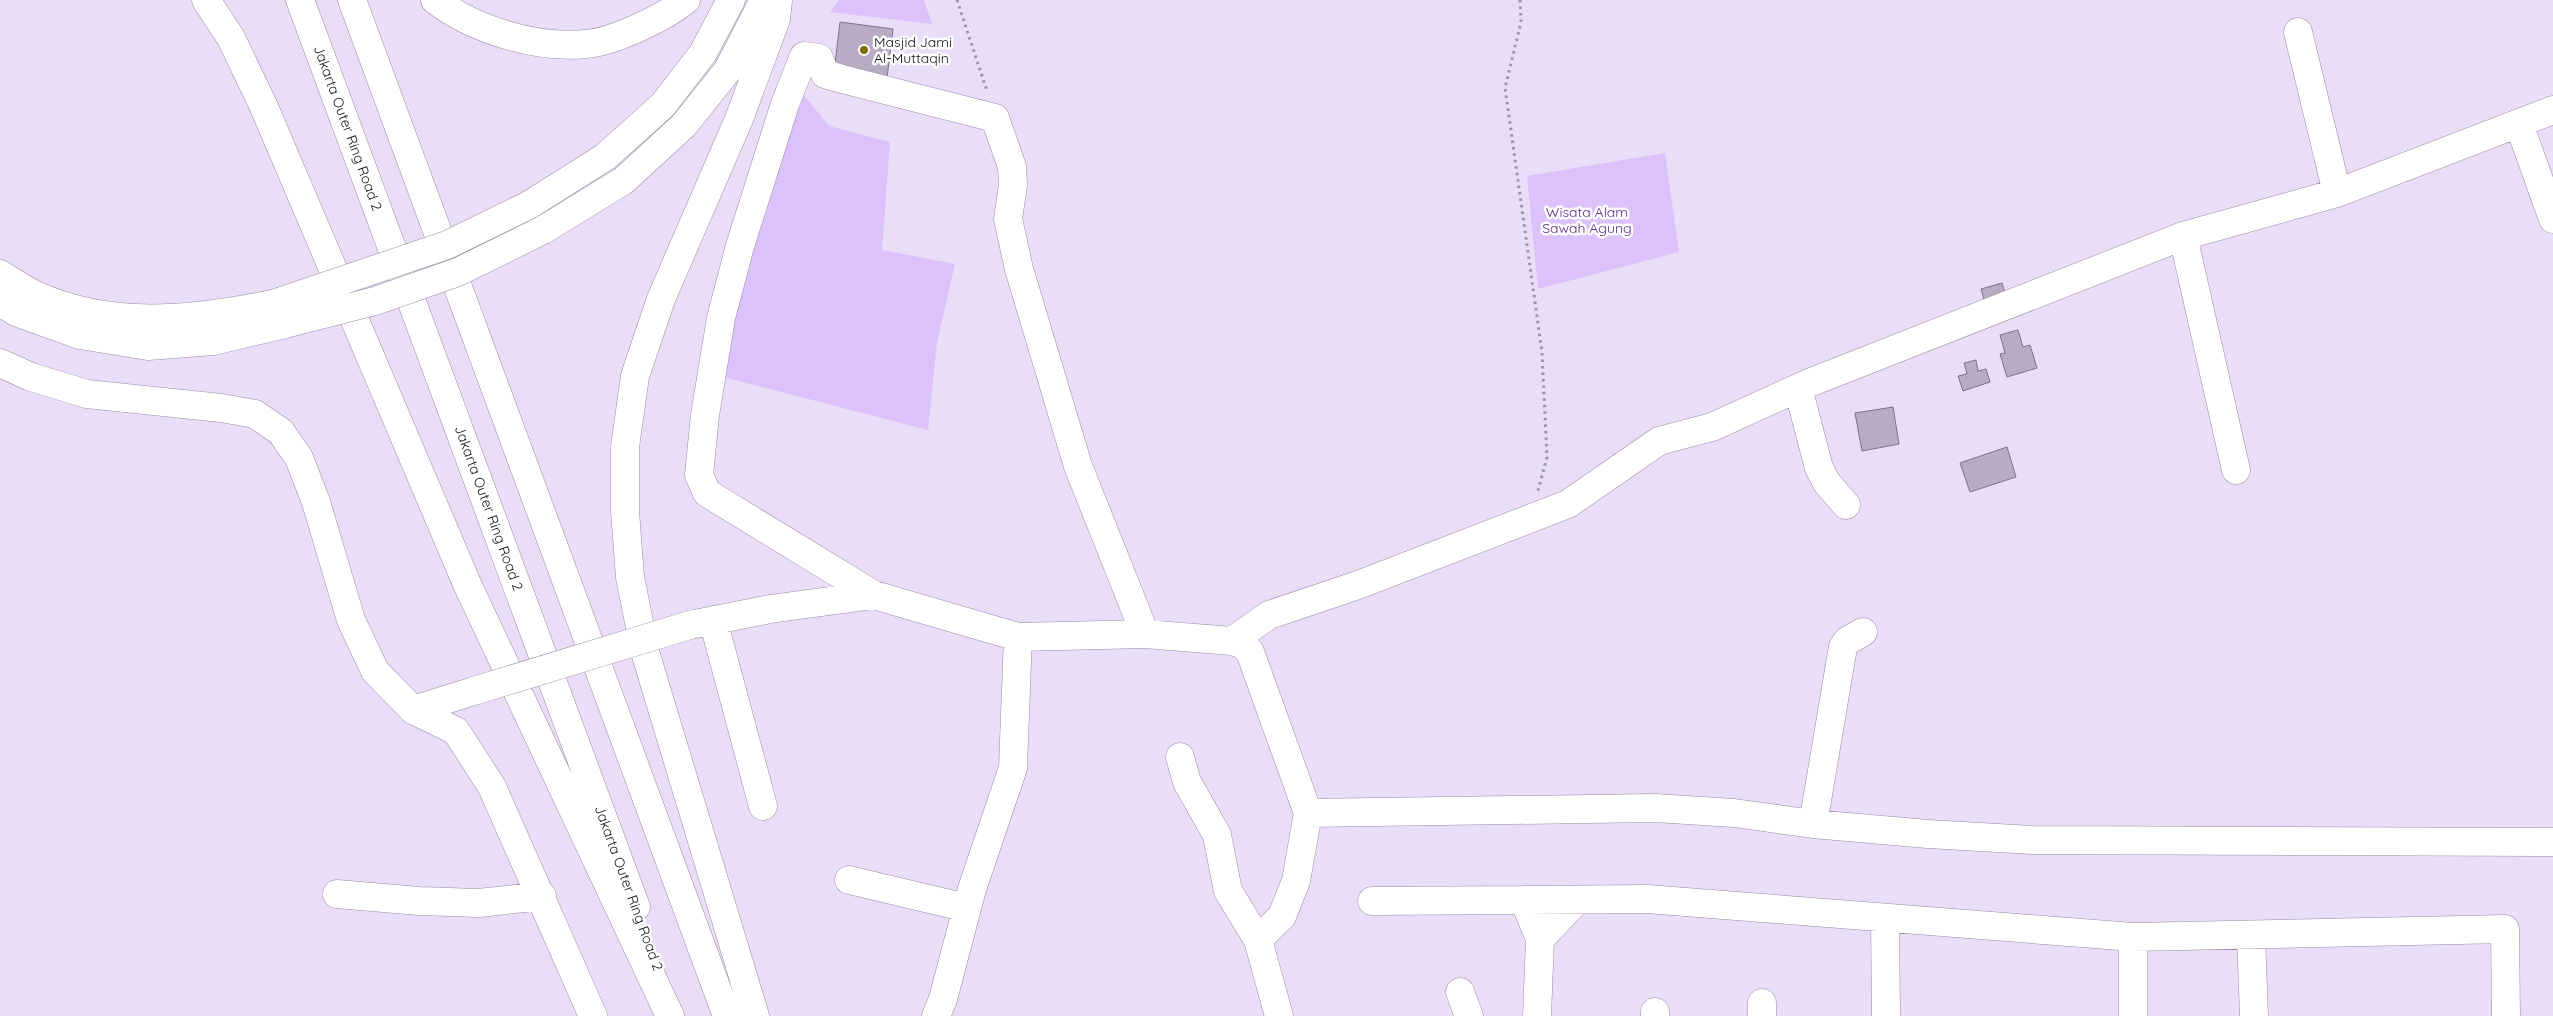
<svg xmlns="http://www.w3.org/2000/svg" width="2553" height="1016" font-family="Quicksand,sans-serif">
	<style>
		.green { fill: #ddc1fa }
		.building { fill: #b8acc4; stroke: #7e738a }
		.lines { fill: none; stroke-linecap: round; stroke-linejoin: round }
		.minor-casing { stroke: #978ba3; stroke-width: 29 }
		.highway-casing { stroke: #978ba3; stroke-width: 29 }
		.path { stroke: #9c93a6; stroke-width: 3; stroke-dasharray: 2.5 4; stroke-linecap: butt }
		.minor { stroke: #fff; stroke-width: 28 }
		.highway { stroke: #fff; stroke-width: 28 }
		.minor-bridge-casing { stroke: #978ba3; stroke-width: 29; stroke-linecap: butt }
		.highway-bridge-casing { stroke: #978ba3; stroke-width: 29; stroke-linecap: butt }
		.minor-bridge { stroke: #fff; stroke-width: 28 }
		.highway-bridge { stroke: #fff; stroke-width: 28 }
		.poi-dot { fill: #7d6b05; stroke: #fff; stroke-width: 2 }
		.labels { text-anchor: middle; stroke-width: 5; stroke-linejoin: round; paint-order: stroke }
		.poi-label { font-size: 14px; fill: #141019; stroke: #fff; text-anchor: start }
		.street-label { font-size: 14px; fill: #141019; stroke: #fff }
		.park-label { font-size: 14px; fill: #5e2c84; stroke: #fff }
	</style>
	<rect width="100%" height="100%" fill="#eaddf7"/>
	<path class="green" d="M 839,0 L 924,0 L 932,24 L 830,12 Z
		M 801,91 L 829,126 L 890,142 L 882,250 L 955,264 L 937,342 L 928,430 L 720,376 L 736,294 Z
		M 1665,153 L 1679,252 L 1538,289 L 1527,176 Z"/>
	<path class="building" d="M 840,22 L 893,29 L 887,78 L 834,72 Z
		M 2002,283 L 2007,301 L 1986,307 L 1981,289 Z
		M 2018,330 L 2023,347 L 2030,345 L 2037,368 L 2007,377 L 2000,354 L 2005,353 L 2000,335 Z
		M 1976,360 L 1978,371 L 1986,369 L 1990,382 L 1963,391 L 1958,376 L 1967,374 L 1964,363 Z
		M 1893,407 L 1899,444 L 1862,451 L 1855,413 Z
		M 2007,447 L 2016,477 L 1970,492 L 1960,463 Z"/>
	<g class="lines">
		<g class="minor-casing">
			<path id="minor" d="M 2298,32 L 2337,193
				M 2519,124 L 2553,219
				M 2183,236 L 2236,470
				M 0,363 L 31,377 L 87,394 L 221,408 L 255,414 L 281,432 L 299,458 L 316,502 L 351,620 L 375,671 L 413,710 L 477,690
				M 1798,388 L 1819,468 L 1827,483 L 1846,505
				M 713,620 L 763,806
				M 695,624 L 770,609 L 874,595
				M 1145,634 L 1078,466 L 1019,269 L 1008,219 L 1013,185 L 1012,167 L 995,118 L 842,79 L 825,74 L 819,58 L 804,56 L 785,104 L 740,246 L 721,318 L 705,415 L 699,475 L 707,493 L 874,595 L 1018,637 L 1145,634 L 1232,641 L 1242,644 L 1250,652 L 1308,813 L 1655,808 L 1734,813 L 1813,824 L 1928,834 L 2032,840 L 2553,842
				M 1232,641 L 1269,615 L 1358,585 L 1568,504 L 1659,441 L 1712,427 L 1809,383 L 2183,236 L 2337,193 L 2553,110
				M 413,710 L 456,731 L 492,787 L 593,1016
				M 1180,757 L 1187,782 L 1217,835 L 1228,891 L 1258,940 L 1279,1016
				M 1813,824 L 1843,647 L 1847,641 L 1863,632
				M 849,880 L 967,908
				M 337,894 L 419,901 L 479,903 L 542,896
				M 1524,900 L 1540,939 L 1577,900
				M 1372,901 L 1647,899 L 2133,937 L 2505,929 L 2506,1016
				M 1885,919 L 1886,1016
				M 2251,935 L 2254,1016
				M 2133,937 L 2133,1016
				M 1258,940 L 1282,916 L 1296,881 L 1308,813
				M 1460,992 L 1469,1016
				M 936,1016 L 943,999 L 972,889 L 1013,768 L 1018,637
				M 1537,1016 L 1540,939
				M 1655,1016 L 1655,1012
				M 1762,1016 L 1762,1003"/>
		</g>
		<g class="highway-casing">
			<path id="highway" d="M 206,0 L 231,38 L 264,107 L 468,586 L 670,1016
				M 300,0 L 636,907
				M 352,0 L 727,1016
				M 435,0 C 474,30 537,49 586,44 C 613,42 664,18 686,0
				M 529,205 L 605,157 L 663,105 L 703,53 L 731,0
				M 543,230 L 623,181 L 684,125 L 728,70 L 764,0
				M 0,274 C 11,281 22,288 33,294 C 110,330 192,320 273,304
				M 0,302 L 16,312 L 80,335 L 148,346 L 213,341 L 285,324
				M 755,1016 L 645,652 L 630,577 L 625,511 L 625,447 L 635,376 L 661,299 L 739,119 L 776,19 L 778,0"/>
		</g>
		<path class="path" d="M 957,0 L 987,91
			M 1520,0 L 1521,22 L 1505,88 L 1542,352 L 1547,457 L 1538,491"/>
		<use href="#minor" class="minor"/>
		<use href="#highway" class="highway"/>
		<g class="minor-bridge-casing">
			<path id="minor-bridge" d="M 477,690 L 693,624"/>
		</g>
		<g class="highway-bridge-casing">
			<path id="highway-bridge" d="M 273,304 L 447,245 L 529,205
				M 285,324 L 375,301 L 458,272 L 543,230"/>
		</g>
		<use href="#minor-bridge" class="minor-bridge"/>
		<use href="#highway-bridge" class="highway-bridge"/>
	</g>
	<circle class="poi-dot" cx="864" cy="50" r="5"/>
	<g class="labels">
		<g class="poi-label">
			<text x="874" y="47">Masjid Jami<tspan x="874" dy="16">Al-Muttaqin</tspan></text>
		</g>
		<g class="street-label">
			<text transform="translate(348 128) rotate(70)" y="5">Jakarta Outer Ring Road 2</text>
			<text transform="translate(489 508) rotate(70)" y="5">Jakarta Outer Ring Road 2</text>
			<text transform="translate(629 888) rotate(70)" y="5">Jakarta Outer Ring Road 2</text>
		</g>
		<g class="park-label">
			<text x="1587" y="217">Wisata Alam<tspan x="1587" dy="16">Sawah Agung</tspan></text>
		</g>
	</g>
</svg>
